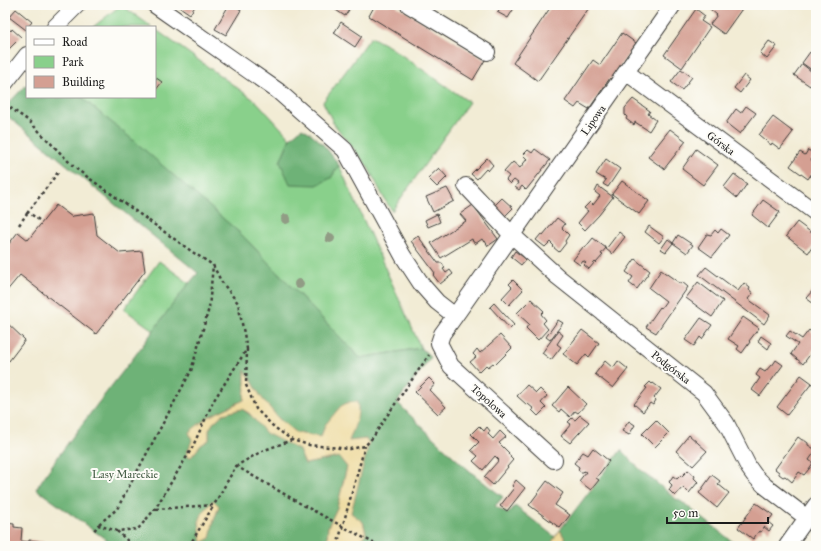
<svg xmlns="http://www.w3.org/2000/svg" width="821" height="551" font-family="'IM FELL Great Primer',serif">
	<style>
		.green { fill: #89d08b; stroke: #527654 }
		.forest { fill: #6eb277; stroke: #45674a; fill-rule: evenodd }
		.sand { fill: #eeda9e; stroke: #857b5d }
		.building { fill: #d49f92 }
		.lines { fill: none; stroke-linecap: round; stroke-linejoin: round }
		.minor-casing { stroke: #3c3b38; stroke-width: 18 }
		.path { stroke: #3c3b38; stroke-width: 2.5; stroke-dasharray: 3 3; stroke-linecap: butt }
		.minor { stroke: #fff; stroke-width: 16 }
		.tree { fill: #919c85 }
		.labels { text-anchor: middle; stroke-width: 4; stroke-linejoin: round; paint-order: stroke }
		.street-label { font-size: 11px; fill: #1c1c1c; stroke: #fdfcf7 }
		.park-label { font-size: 11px; fill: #425b43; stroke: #fdfcf7 }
	</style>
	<rect width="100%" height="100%" fill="#fdfcf7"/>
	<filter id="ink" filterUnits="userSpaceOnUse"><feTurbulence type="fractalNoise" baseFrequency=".025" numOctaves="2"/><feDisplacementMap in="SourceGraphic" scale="8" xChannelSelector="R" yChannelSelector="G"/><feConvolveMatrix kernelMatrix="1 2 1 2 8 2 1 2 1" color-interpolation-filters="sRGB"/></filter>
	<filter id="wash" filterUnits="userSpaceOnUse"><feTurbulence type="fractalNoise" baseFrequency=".012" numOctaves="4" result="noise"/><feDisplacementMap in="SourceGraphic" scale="16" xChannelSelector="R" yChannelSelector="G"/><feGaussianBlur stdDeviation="0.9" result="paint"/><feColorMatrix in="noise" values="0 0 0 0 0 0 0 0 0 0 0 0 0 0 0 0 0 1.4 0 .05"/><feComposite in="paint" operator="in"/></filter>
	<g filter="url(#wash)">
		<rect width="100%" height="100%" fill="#f2ecd5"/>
		<path class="green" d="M 121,5 L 152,27 L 93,27 Z
			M 155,29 L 257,102 L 290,138 L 280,162 L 331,178 L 339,165 L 421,348 L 360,358 L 242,235 L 81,97 L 155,97 Z
			M 371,37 L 390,47 L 469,102 L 392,211 L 385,200 L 368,167 L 334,124 L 323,102 Z
			M 159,261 L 189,283 L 154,331 L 124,309 Z"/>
		<path class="forest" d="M 27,84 L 27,97 L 81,97 L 139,145 L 242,235 L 360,358 L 421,348 L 431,357 L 397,402 C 430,435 464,469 503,497 L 495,506 L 508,514 L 515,506 L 555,537 L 550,546 L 358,546 L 366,533 L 363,522 L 351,514 L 366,439 L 349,441 L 357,416 L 325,425 L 321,437 L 296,433 L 279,419 L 261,397 L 252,381 L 245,371 L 245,387 L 244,400 L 208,417 L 192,440 L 191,457 L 201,445 L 209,440 L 209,430 L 213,423 L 223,414 L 242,409 L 289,444 L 299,450 L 305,464 L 339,457 L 347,467 L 337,508 L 328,527 L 327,539 L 328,546 L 115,546 L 36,489 C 66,443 100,401 134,357 C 155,329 175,299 198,273 L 5,114 L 5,107 ZM 219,506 L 213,523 L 210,538 L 202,543 L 199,522 Z
			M 302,128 C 319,137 328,150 339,165 L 331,178 L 317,185 L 290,184 L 280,162 L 290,138 Z
			M 621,450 L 641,470 L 676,499 L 682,502 L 738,546 L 569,546 L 560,530 Z"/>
		<path class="sand" d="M 245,370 L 252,381 L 261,397 L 279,419 L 296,433 L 321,437 L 325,425 L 341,406 L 349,402 L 357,402 C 361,414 353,430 349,441 L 366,439 L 369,443 L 351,513 L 363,522 L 366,533 L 358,546 L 328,546 L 327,539 L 328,527 L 337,508 L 347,467 L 339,457 L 305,464 L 299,450 L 266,433 L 249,413 L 242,409 L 223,414 L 213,423 L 209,430 L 209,440 L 201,445 L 191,457 L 186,456 L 192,440 L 189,432 L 208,417 L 244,400 L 245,387 Z
			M 213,500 L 219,506 L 213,523 L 210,538 L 202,543 L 199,522 L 202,514 Z
			M 560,530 L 569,546 L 550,546 L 555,537 Z"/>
		<g id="blocks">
			<path class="building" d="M 177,5 L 196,5 L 190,14 Z
				M 229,5 L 234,5 L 241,10 L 226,35 L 215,29 Z
				M 328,5 L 352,5 L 345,16 Z
				M 375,5 L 395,5 L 485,60 L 473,80 L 369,16 Z
				M 493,5 L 516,5 L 508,18 L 497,12 L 500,9 Z
				M 552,5 L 591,5 L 538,81 L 513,63 Z
				M 713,5 L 741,5 L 744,6 L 724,34 L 710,24 L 717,15 L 710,9 Z
				M 16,9 L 32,22 L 28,27 L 27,27 L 26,30 L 9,17 Z
				M 696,9 L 705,16 L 701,21 L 710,27 L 682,68 L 664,55 Z
				M 341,22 L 362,36 L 355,47 L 334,33 Z
				M 5,25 L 11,31 L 12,29 L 21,37 L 6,52 L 5,52 Z
				M 622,33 L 636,43 L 611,79 L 610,78 L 589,109 L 579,103 L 575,108 L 565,101 L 593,60 L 600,65 Z
				M 769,41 L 777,46 L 767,59 L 760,53 Z
				M 810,52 L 816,56 L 816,73 L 802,63 Z
				M 802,64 L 816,75 L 816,78 L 810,86 L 794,75 Z
				M 681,69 L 692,77 L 682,90 L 671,82 Z
				M 744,75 L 750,80 L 740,93 L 734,88 Z
				M 155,77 L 162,82 L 155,91 Z
				M 633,99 L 650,111 L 648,114 L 656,120 L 649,131 L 635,122 L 634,125 L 626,119 L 627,117 L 625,115 L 625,108 Z
				M 746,106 L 756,113 L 740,134 L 726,123 L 736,109 L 741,113 Z
				M 773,117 L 793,132 L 780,149 L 772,143 L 771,145 L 759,135 Z
				M 670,129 L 686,141 L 664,169 L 648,157 Z
				M 535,149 L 550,160 L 526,190 L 522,186 L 519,190 L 515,187 L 518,183 L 514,180 L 510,184 L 506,180 L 509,176 L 504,172 L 513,162 L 520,168 L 527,159 L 523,155 L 528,150 L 532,153 Z
				M 696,149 L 718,165 L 703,185 L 682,169 Z
				M 808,150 L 815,154 L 811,160 L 816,163 L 816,167 L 808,179 L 790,166 L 800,152 L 805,155 Z
				M 487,158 L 493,165 L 488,171 L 486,169 L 477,179 L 471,174 Z
				M 606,159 L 620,169 L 608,187 L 603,184 L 606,180 L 596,174 Z
				M 439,168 L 447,177 L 437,187 L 428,178 Z
				M 734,174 L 747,184 L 737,198 L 724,187 Z
				M 622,181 L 649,201 L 639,214 L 612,194 Z
				M 598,186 L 613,197 L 599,215 L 585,230 L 578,223 L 588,211 L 584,208 L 590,202 L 593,205 L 600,196 L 595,192 Z
				M 447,188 L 454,201 L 433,212 L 426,197 Z
				M 502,198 L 513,208 L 504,217 L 493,207 Z
				M 763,200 L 780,212 L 768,228 L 752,215 Z
				M 56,205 L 72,217 L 73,216 L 94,213 L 97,235 L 120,253 L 142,251 L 145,271 L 96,334 L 20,275 L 5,293 L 5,249 L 18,232 L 28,240 Z
				M 473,205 L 498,239 L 488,246 L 485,241 L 484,242 L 482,239 L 475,244 L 474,242 L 473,242 L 472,239 L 441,258 L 431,243 L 466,221 L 460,214 Z
				M 437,214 L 440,222 L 428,227 L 425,220 Z
				M 557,218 L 565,224 L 562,228 L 569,235 L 565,241 L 566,243 L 559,252 L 553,247 L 554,246 L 550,242 L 545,247 L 536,240 L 541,234 L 543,235 Z
				M 797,222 L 816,236 L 816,242 L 808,253 L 786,236 Z
				M 649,226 L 664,237 L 659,243 L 645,232 Z
				M 721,229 L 729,235 L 712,257 L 698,247 L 707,234 L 711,235 L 715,230 L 718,233 Z
				M 619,232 L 625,237 L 612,254 L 606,249 Z
				M 678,235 L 693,245 L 687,253 L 673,243 Z
				M 418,236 L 438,263 L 442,263 L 445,268 L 443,269 L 446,273 L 450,270 L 453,274 L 440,284 L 433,275 L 435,273 L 411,241 Z
				M 593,238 L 606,248 L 601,254 L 603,255 L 596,263 L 595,262 L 589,269 L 584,265 L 586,263 L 583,261 L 580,265 L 573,260 L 583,247 L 585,248 Z
				M 668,239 L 673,243 L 666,252 L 661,249 Z
				M 515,251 L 526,259 L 521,265 L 511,257 Z
				M 635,259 L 650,271 L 637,289 L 629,283 L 633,277 L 626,272 Z
				M 706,267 L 738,291 L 744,283 L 750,288 L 749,290 L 753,293 L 748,299 L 770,315 L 764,324 L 699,275 Z
				M 661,270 L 681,284 L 682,282 L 688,287 L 656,333 L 646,327 L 660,307 L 661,308 L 666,301 L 649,288 Z
				M 513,280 L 523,290 L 509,305 L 502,298 L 512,287 L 509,284 Z
				M 698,282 L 723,301 L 712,317 L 686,298 Z
				M 814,289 L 816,290 L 816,302 L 814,304 L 806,298 Z
				M 531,299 L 544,311 L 541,314 L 546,320 L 543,323 L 548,329 L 538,340 L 526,328 L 529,324 L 517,313 Z
				M 494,303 L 514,325 L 510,329 L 490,307 Z
				M 743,317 L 759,328 L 749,341 L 750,342 L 742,353 L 737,349 L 739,346 L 728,339 Z
				M 701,318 L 712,325 L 702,339 L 700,337 L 694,346 L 685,340 Z
				M 558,320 L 563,323 L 550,340 L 546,337 Z
				M 5,321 L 25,340 L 9,361 L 5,358 Z
				M 582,330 L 599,343 L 589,357 L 586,354 L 577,365 L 563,354 Z
				M 809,330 L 816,336 L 816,350 L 814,349 L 803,364 L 791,354 L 798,344 L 786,336 L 790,331 L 802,339 Z
				M 558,331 L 563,335 L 557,344 L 561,347 L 551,360 L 542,353 Z
				M 500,335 L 512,348 L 495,365 L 493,363 L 488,367 L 486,365 L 479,372 L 470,362 L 476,357 L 473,354 L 477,349 L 480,353 Z
				M 761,336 L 771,343 L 768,349 L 758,341 Z
				M 776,360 L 783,365 L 760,396 L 752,390 L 760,378 L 756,375 L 760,369 L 765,372 L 771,365 L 772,366 Z
				M 605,361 L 613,368 L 618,361 L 628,369 L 613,388 L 595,374 Z
				M 801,375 L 812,383 L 787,415 L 777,407 Z
				M 429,378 L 435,384 L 430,390 L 446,407 L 438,414 L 415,392 Z
				M 650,382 L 652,384 L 653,383 L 661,389 L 654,398 L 656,400 L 653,405 L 650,403 L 643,412 L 634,404 L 647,388 L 645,387 Z
				M 527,385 L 536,393 L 540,389 L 547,396 L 541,403 L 546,408 L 538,416 L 532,410 L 534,409 L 528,404 L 527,405 L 517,396 Z
				M 568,387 L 586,404 L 578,413 L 575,411 L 570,417 L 561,409 L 559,412 L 552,406 Z
				M 580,415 L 589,422 L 570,443 L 561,436 L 571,424 L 568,422 L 572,418 L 575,420 Z
				M 656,420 L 669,433 L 655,447 L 642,434 Z
				M 629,421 L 635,425 L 629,435 L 622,431 Z
				M 479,426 L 484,431 L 487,427 L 490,431 L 488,434 L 493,439 L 500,431 L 506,437 L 499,443 L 509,453 L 508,454 L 511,456 L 510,457 L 513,460 L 507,467 L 508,467 L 493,485 L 484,477 L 499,460 L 495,456 L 483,470 L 473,461 L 478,456 L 471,450 L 479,442 L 471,434 Z
				M 689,435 L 707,451 L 693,466 L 676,451 Z
				M 798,437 L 802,440 L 804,440 L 808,443 L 808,445 L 816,450 L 809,460 L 813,463 L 809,469 L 804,475 L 799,472 L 792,482 L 785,476 L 783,477 L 779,474 L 779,472 L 775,469 Z
				M 593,448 L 609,461 L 596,478 L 599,480 L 591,490 L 579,481 L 586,472 L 584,471 L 583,472 L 581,472 L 578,470 L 579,467 L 574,463 L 583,452 L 588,455 Z
				M 688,470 L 695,476 L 694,478 L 698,482 L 689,493 L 683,487 L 675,496 L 669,490 L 672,485 L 669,482 L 673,476 L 677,479 L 681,475 L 682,476 Z
				M 712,475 L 720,481 L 718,484 L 729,493 L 717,508 L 699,493 Z
				M 516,480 L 525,488 L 507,511 L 500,506 L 514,488 L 512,486 Z
				M 547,481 L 563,493 L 555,505 L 570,515 L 560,528 L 529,505 Z
				M 756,503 L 773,515 L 768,522 L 773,526 L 769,531 L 764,527 L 761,532 L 759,531 L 753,539 L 738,528 Z
				M 5,523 L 14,524 L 14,527 L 22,528 L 21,541 L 29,542 L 29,540 L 44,542 L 44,544 L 52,545 L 52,546 L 5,546 Z"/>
		</g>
	</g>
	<g filter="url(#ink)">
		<use href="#blocks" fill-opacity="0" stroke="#3c3b38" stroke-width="1"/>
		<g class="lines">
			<g class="minor-casing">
				<path id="minor" d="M 155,5 L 278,91 L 345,150 L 403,256 L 422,285 L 437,302 L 455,316
					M 409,5 L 487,52
					M 55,27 L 77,5
					M 626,72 L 816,213
					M 5,83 L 27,55
					M 466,186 L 512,235 L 558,277 L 704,393 L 726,423 L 749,468 L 754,475 L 765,486 L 807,518
					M 554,460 L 451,366 L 439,343 L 442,334 L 455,316 L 673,5
					M 787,546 L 816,505"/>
			</g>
			<path class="path" d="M 5,104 L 29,121 L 75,168 L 194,253 L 213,265 L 221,281 L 238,303 L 247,349 L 214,400 L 192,448 L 155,509 L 138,529 L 117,531 L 98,525 L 94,531
				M 39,220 L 28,212 L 59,171
				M 19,225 L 28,212
				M 247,349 L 246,385 L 256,409 L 274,427 L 292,440 L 309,445 L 350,449 L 365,446 L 374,436 L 382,423 L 429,355
				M 236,466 L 303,505 L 379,546
				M 156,509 L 214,505 L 236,466 L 262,451 L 292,440
				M 99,524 L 117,509 L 191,371 L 209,308 L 213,265
				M 117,531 L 133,546
				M 189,546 L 214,505
				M 337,546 L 365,446"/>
			<use href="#minor" class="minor"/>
		</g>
		<g class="tree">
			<circle cx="286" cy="219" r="5"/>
			<circle cx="330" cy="238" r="5"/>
			<circle cx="299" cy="284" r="5"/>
		</g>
	</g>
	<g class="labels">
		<g class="street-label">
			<text transform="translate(593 120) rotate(-55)" y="4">Lipowa</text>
			<text transform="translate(721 143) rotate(37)" y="4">Górska</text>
			<text transform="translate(671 367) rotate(38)" y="4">Podgórska</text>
			<text transform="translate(489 401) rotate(42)" y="4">Topolowa</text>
		</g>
		<g class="park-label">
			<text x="125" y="478">Lasy Mareckie</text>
		</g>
	</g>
	<rect width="821" height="551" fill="none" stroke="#fdfcf7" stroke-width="20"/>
	<rect x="26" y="26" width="130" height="72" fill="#fdfcf7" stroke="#a3a29f"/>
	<rect x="34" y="39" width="20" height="6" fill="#ffffff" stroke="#a3a29f"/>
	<text x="62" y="46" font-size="12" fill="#1c1c1c">Road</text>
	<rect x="34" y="56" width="20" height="12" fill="#89d08b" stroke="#a3a29f"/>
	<text x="62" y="66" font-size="12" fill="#1c1c1c">Park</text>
	<rect x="34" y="76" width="20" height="12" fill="#d49f92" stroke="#a3a29f"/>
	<text x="62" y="86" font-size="12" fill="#1c1c1c">Building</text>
	<path d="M667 517v6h101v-6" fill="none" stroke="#1c1c1c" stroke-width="2"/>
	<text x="673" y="517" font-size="12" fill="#1c1c1c" stroke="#fdfcf7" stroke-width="3" paint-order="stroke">50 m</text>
</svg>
